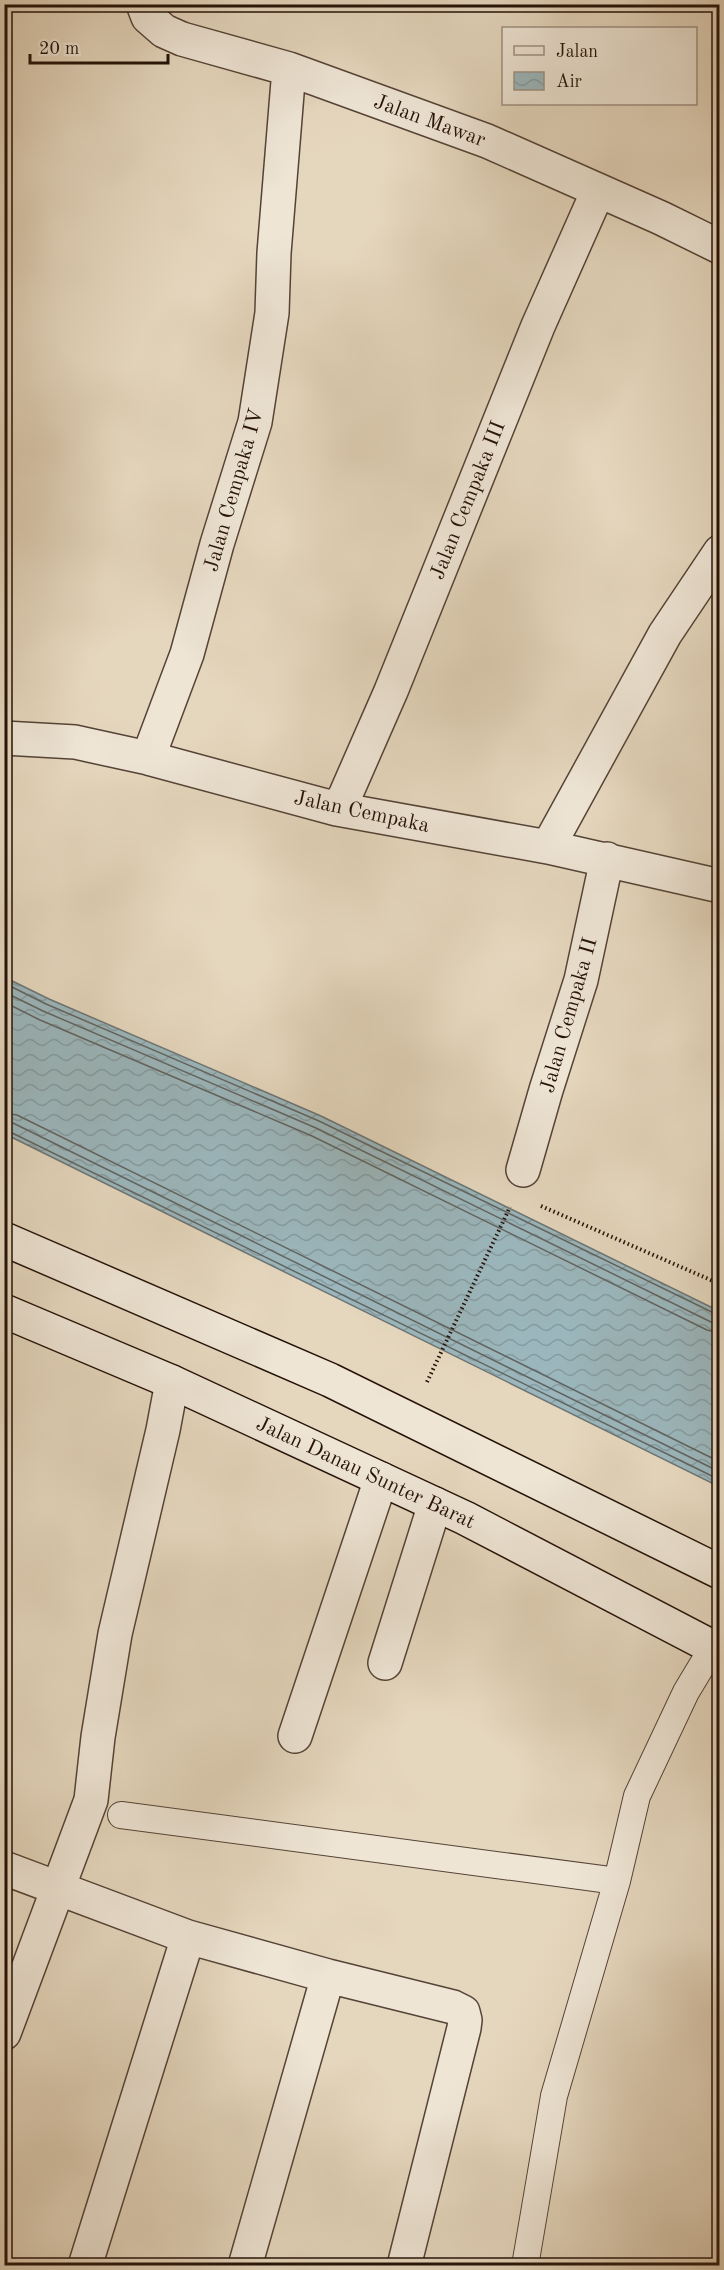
<svg xmlns="http://www.w3.org/2000/svg" width="724" height="2270" font-family="'Old Standard TT',serif">
	<style>
		.water { fill: url(#water-waves); stroke: #6c7575; stroke-width: 1.5 }
		.lines { fill: none; stroke-linecap: round; stroke-linejoin: round }
		.shore { stroke: #606462; stroke-width: 1.5 }
		.lane-casing { stroke: #554336; stroke-width: 28 }
		.street-casing { stroke: #554336; stroke-width: 36 }
		.secondary-casing { stroke: #251208; stroke-width: 36 }
		.path { stroke: #251208; stroke-width: 4; stroke-dasharray: 1.5 3; stroke-linecap: butt }
		.lane { stroke: #eee5d5; stroke-width: 26 }
		.street { stroke: #eee5d5; stroke-width: 33 }
		.secondary { stroke: #eee5d5; stroke-width: 33 }
		.labels { text-anchor: middle; stroke-width: 5; stroke-linejoin: round; paint-order: stroke }
		.street-label { font-size: 21px; fill: #251208; stroke: #eee5d5 }
	</style>
	<defs>
		<pattern id="water-waves" width="16" height="10" patternUnits="userSpaceOnUse" patternTransform="scale(1.5)"><rect width="16" height="10" fill="#9bb7bd"/><path d="M0 5q4-4 8 0t8 0" fill="none" stroke="#859ca1"/></pattern>
	</defs>
	<rect width="100%" height="100%" fill="#e5d7be"/>
	<filter id="stains"><feTurbulence type="fractalNoise" baseFrequency=".00333" numOctaves="4"/><feColorMatrix values="0 0 0 0 .2 0 0 0 0 .09 0 0 0 0 .02 0 0 0 .5 -.17"/></filter>
	<radialGradient id="worn" r=".72"><stop offset=".6" stop-color="#630" stop-opacity="0"/><stop offset="1" stop-color="#630" stop-opacity=".3"/></radialGradient>
	<path class="water" d="M 4,977 L 49,999 L 321,1116 L 719,1311 L 719,1490 L 712,1483 L 5,1134 Z"/>
	<g class="lines">
		<path class="shore" d="M 4,983 L 46,1004 L 319,1121 L 720,1316
			M 4,992 L 43,1011 L 316,1128 L 711,1322 L 720,1324
			M 4,1002 L 40,1020 L 312,1136 L 707,1330 L 720,1333
			M 4,1113 L 17,1115 L 720,1462
			M 4,1122 L 13,1123 L 720,1472
			M 4,1129 L 714,1477 L 720,1482"/>
		<g class="lane-casing">
			<path id="lane" d="M 121,1815 L 617,1881
				M 525,2266 L 554,2096 L 617,1881 L 637,1796 L 686,1692 L 713,1647"/>
		</g>
		<g class="street-casing">
			<path id="street" d="M 143,4 L 148,17 L 164,31 L 182,39 L 289,69 L 487,141 L 661,218 L 720,247
				M 4,738 L 75,742 L 148,758 L 337,809 L 548,847 L 720,886
				M 148,758 L 187,654 L 217,544 L 255,422 L 272,313 L 274,253 L 289,69
				M 337,809 L 345,796 L 391,691 L 538,326 L 598,191
				M 548,847 L 665,634 L 720,552
				M 523,1170 L 546,1090 L 581,980 L 607,859
				M 385,1663 L 435,1504
				M 295,1736 L 381,1479
				M 4,1868 L 188,1937 L 328,1976 L 453,2007 L 463,2012 L 465,2020 L 464,2028 L 404,2266
				M 4,2033 L 91,1800 L 98,1737 L 115,1634 L 163,1430 L 172,1382
				M 85,2266 L 188,1937
				M 245,2266 L 328,1976"/>
		</g>
		<g class="secondary-casing">
			<path id="secondary" d="M 4,1239 L 330,1380 L 720,1572
				M 4,1311 L 172,1382 L 465,1518 L 720,1651"/>
		</g>
		<path class="path" d="M 541,1206 L 720,1284
			M 427,1382 L 510,1207"/>
		<use href="#lane" class="lane"/>
		<use href="#street" class="street"/>
		<use href="#secondary" class="secondary"/>
	</g>
	<g class="labels">
		<g class="street-label">
			<text transform="translate(430 120) rotate(20)" y="7">Jalan Mawar</text>
			<text transform="translate(233 490) rotate(-74)" y="7">Jalan Cempaka IV</text>
			<text transform="translate(467 500) rotate(-68)" y="7">Jalan Cempaka III</text>
			<text transform="translate(362 811) rotate(12)" y="7">Jalan Cempaka</text>
			<text transform="translate(568 1015) rotate(-74)" y="7">Jalan Cempaka II</text>
			<text transform="translate(366 1472) rotate(25)" y="7">Jalan Danau Sunter Barat</text>
		</g>
	</g>
	<rect width="724" height="2270" fill="none" stroke="#e5d7be" stroke-width="24"/>
	<rect x="6" y="6" width="712" height="2258" fill="none" stroke="#251208" stroke-width="3"/>
	<rect x="12" y="12" width="700" height="2246" fill="none" stroke="#251208" stroke-width="1.5"/>
	<rect x="502" y="27" width="195" height="78" fill="#eee5d5" stroke="#9e9183" stroke-width="1.5"/>
	<rect x="514" y="46" width="30" height="9" fill="#eee5d5" stroke="#9e9183" stroke-width="1.5"/>
	<text x="556" y="57" font-size="18" fill="#251208">Jalan</text>
	<rect x="514" y="72" width="30" height="18" fill="url(#water-waves)" stroke="#9e9183" stroke-width="1.5"/>
	<text x="556" y="87" font-size="18" fill="#251208">Air</text>
	<path d="M30 54v9h138v-9" fill="none" stroke="#251208" stroke-width="3"/>
	<text x="39" y="54" font-size="18" fill="#251208" stroke="#eee5d5" stroke-width="4.5" paint-order="stroke">20 m</text>
	<rect width="100%" height="100%" filter="url(#stains)"/>
	<rect width="100%" height="100%" fill="url(#worn)"/>
</svg>
